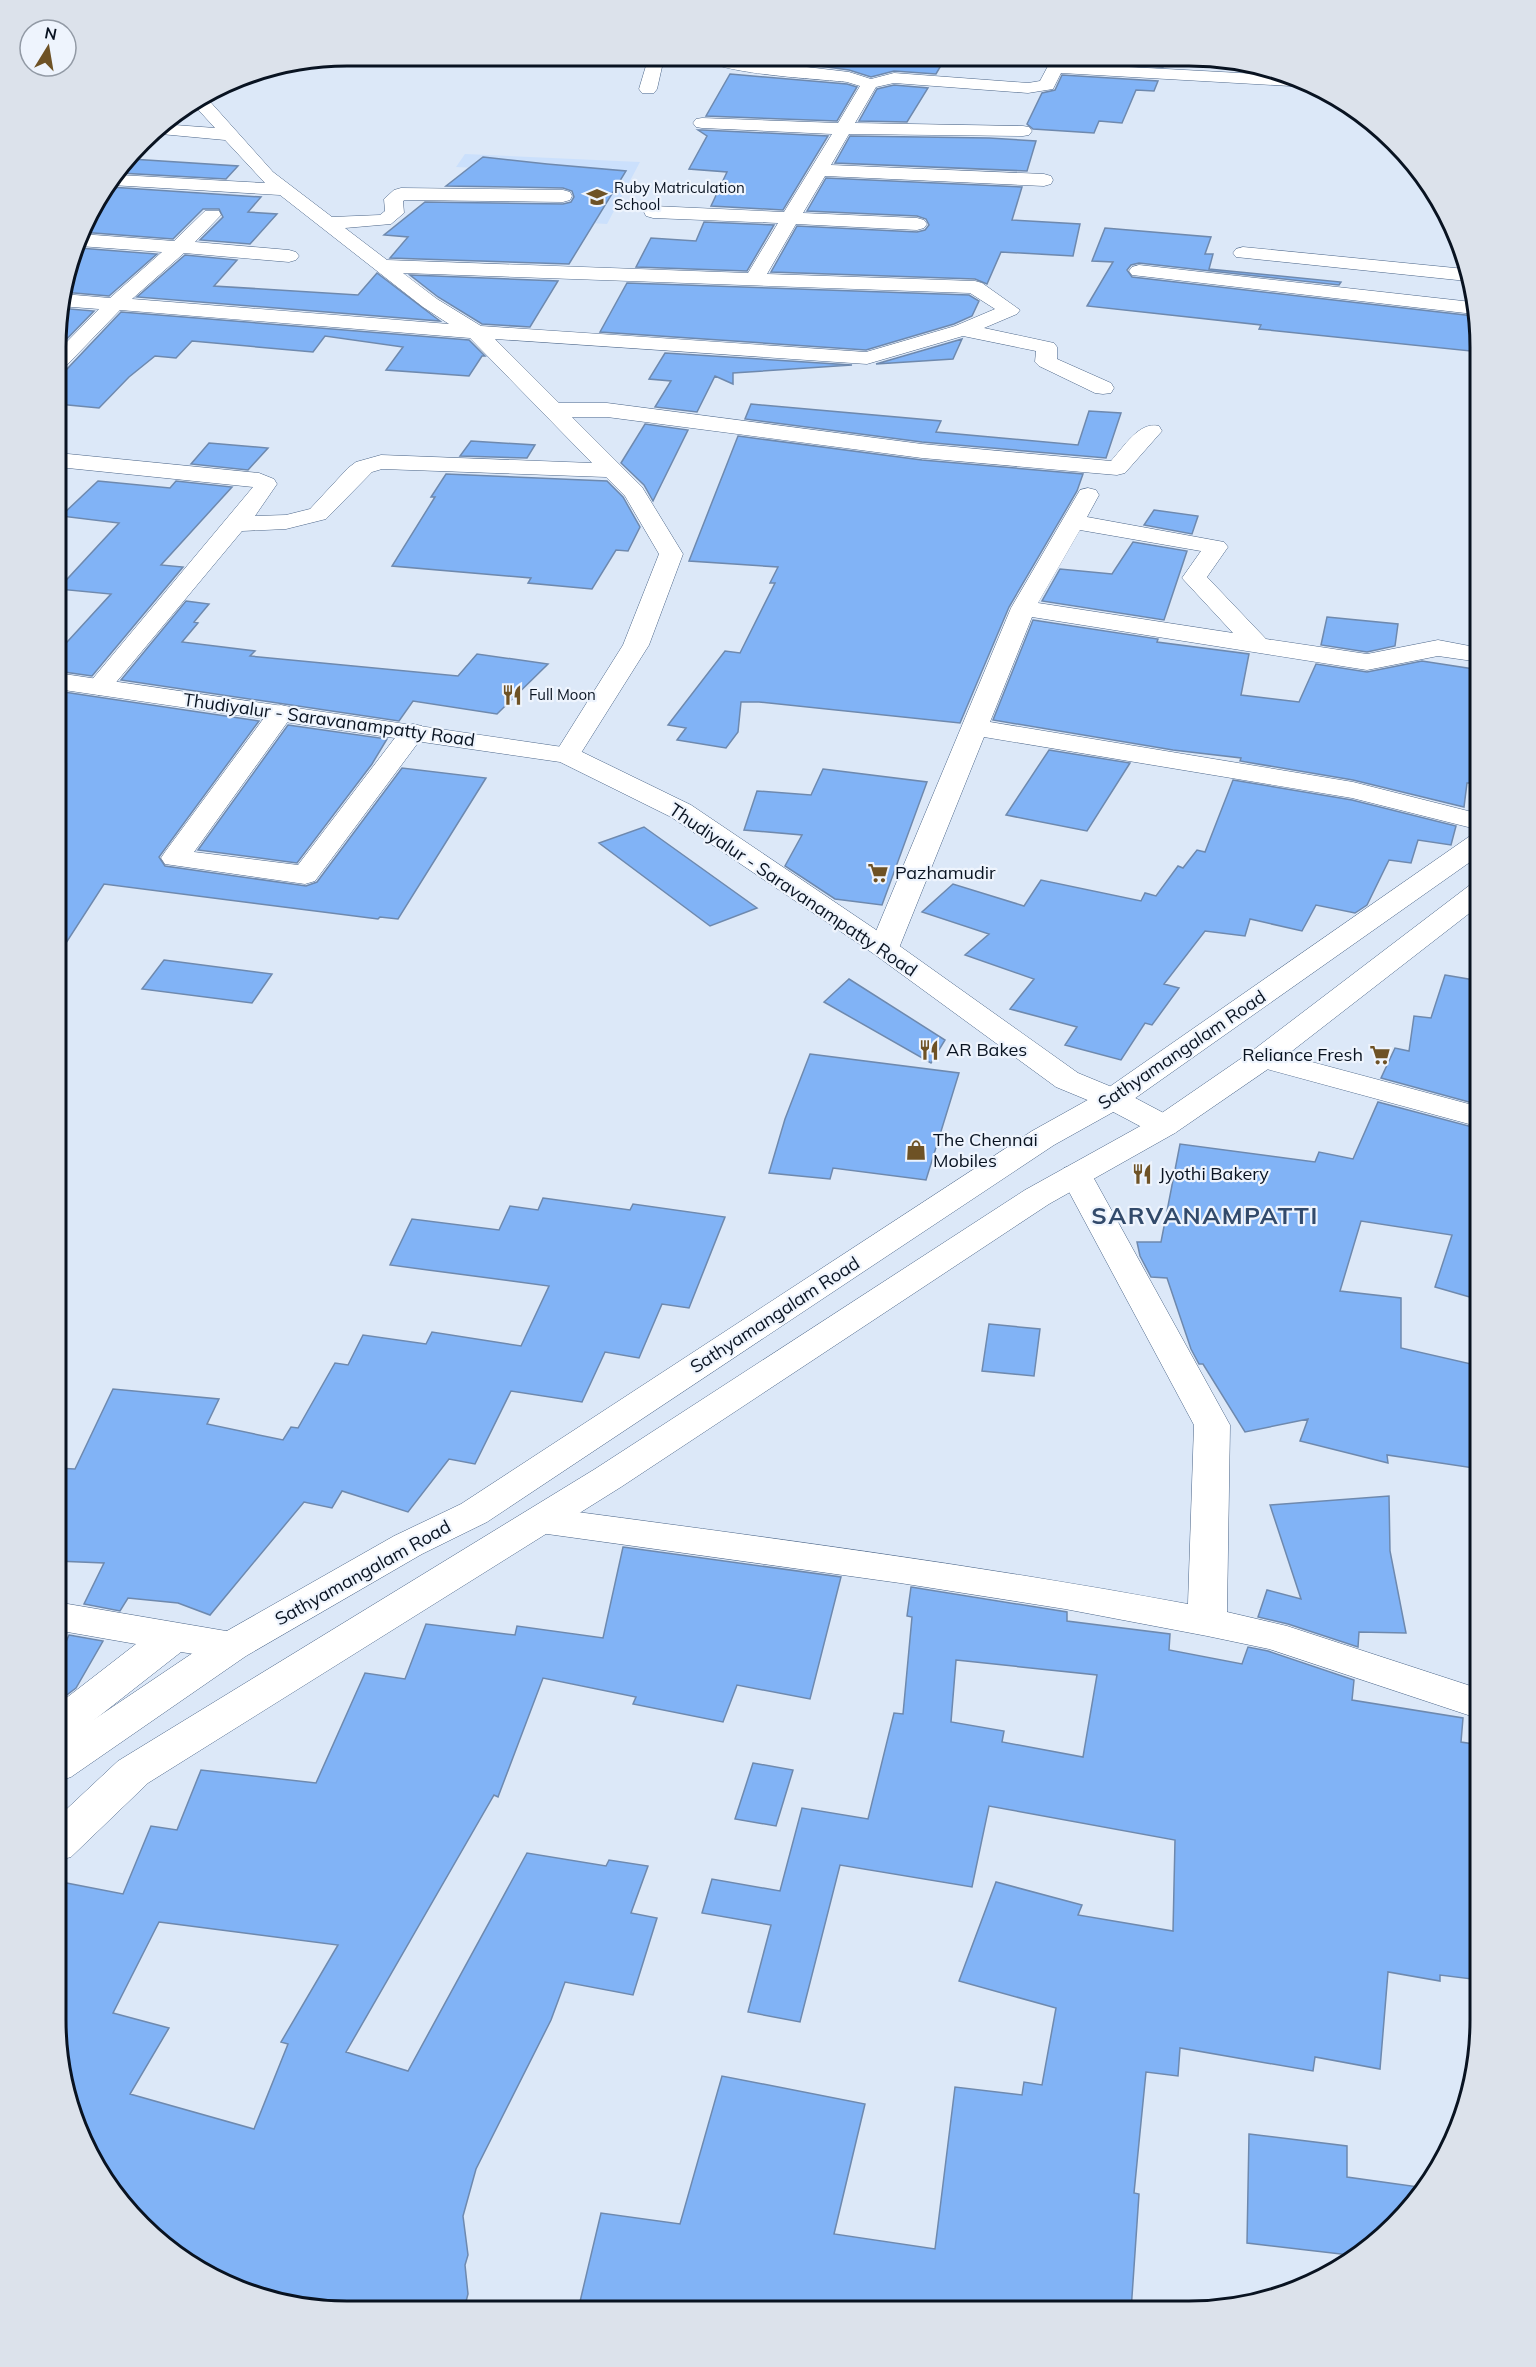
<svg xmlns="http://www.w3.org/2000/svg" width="1536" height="2367" font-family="Mulish,sans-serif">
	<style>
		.built { fill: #cbe0fc }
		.building { fill: #81b3f6; stroke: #6e89ae; stroke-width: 1.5; fill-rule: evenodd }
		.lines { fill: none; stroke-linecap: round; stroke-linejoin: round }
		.minor-casing { stroke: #4b6588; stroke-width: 1 }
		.major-casing { stroke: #4b6588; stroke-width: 1 }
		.highway-casing { stroke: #4b6588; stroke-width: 1 }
		.minor { fill: #fff; fill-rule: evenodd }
		.major { fill: #fff; fill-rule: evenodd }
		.highway { fill: #fff; fill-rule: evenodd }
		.labels { text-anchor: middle; stroke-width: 4.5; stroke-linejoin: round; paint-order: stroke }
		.far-poi-label { font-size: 15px; fill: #091321; stroke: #eef4fd; text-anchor: start }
		.street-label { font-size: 18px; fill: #091321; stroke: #eef4fd }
		.poi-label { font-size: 18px; fill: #091321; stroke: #eef4fd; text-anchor: start }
		.district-label { font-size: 24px; font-weight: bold; letter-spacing: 1.5px; fill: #324a6b; stroke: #eef4fd }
		.rim { fill: none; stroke: #091321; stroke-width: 3 }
	</style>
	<rect width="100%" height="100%" fill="#dce8f8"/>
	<path class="built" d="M 465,154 L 640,162 L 607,224 L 559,221 L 586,173 L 456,167 Z"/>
	<path class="building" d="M 825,57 L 899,60 L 901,57 L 946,57 L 936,74 L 894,71 L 871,77 L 849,70 L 819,66 Z
		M 1059,58 L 1167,58 L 1163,67 L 1057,61 Z
		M 730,74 L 847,84 L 857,87 L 837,121 L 706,116 Z
		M 1062,75 L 1158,81 L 1154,91 L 1136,90 L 1122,123 L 1099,121 L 1094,133 L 1033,129 L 1027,124 L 1042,93 L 1055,90 Z
		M 894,85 L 928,88 L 907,122 L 859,121 L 877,89 Z
		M 698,130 L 702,130 L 828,136 L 783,210 L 711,206 L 727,172 L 689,169 L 707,136 Z
		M 850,136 L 989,138 L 1036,141 L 1027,171 L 835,163 Z
		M 483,157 L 547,164 L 626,171 L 569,264 L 390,258 L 408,237 L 384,235 L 425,202 L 563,204 L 571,202 L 574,197 L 572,191 L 563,188 L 446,186 Z
		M 131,159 L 238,166 L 226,179 L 120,173 Z
		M 826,178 L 1022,187 L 1012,220 L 1080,224 L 1073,256 L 1001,252 L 987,284 L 975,279 L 771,272 L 797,226 L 917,232 L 925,230 L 929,225 L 926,219 L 917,216 L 807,211 Z
		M 110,187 L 261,197 L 248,212 L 277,214 L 250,244 L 200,240 L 223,217 L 219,209 L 203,209 L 173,239 L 81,232 L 86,218 Z
		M 704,222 L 774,225 L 747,271 L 636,267 L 651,238 L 696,241 Z
		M 1105,228 L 1211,237 L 1205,254 L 1213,254 L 1209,269 L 1341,282 L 1339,285 L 1139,263 L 1131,265 L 1127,270 L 1132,277 L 1474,316 L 1480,352 L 1259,329 L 1261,325 L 1087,306 L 1113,262 L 1092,261 Z
		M 77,246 L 79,248 L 157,254 L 109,296 L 63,292 Z
		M 185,255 L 237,260 L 214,286 L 358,295 L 377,273 L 440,321 L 137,297 Z
		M 410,275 L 558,281 L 530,327 L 482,324 L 438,297 Z
		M 627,283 L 969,295 L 979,301 L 972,316 L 954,324 L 866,350 L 600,332 Z
		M 58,308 L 94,311 L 58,348 Z
		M 121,312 L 469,340 L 485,356 L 482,356 L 469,376 L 386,370 L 403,347 L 325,336 L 313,352 L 192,341 L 176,358 L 155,356 L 129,377 L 99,408 L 58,404 L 58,371 L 67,369 Z
		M 962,339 L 953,359 L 876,364 Z
		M 665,353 L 852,365 L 733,373 L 733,384 L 715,376 L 697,412 L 655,407 L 671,381 L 649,379 Z
		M 751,404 L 941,421 L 936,432 L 1078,445 L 1089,411 L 1121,413 L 1106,458 L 922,442 L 745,419 Z
		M 645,424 L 688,430 L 653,501 L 644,485 L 621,463 Z
		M 738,436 L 922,460 L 1083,474 L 1077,491 L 1009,607 L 960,723 L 759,702 L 741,702 L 738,732 L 726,748 L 677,740 L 686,728 L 668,725 L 725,651 L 740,653 L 775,583 L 770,583 L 778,567 L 689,561 Z
		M 471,441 L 535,445 L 527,458 L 460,456 Z
		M 209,443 L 268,448 L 248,470 L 191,464 Z
		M 446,474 L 607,481 L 623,497 L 640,527 L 628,551 L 616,550 L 592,589 L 528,583 L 531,578 L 392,566 L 435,497 L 431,497 Z
		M 98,481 L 170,488 L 176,481 L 232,487 L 161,565 L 183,567 L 92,676 L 57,671 L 57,653 L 111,594 L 58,589 L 119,523 L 61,516 Z
		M 1154,510 L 1198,516 L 1192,534 L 1144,525 Z
		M 1133,542 L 1187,551 L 1164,620 L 1042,601 L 1060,569 L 1112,574 Z
		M 186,601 L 209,604 L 194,622 L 198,623 L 182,642 L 255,651 L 250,656 L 458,676 L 477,654 L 548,664 L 497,714 L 413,701 L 399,721 L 121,680 Z
		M 1327,617 L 1398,624 L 1395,646 L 1367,652 L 1321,645 Z
		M 1033,620 L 1158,639 L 1157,642 L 1249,654 L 1241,695 L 1299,702 L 1316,664 L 1367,672 L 1422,661 L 1480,670 L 1480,760 L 1474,759 L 1471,783 L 1467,783 L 1464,807 L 1353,780 L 1240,761 L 1241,758 L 1173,750 L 993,720 Z
		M 57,691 L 259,721 L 159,857 L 165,866 L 306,886 L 317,882 L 402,768 L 486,778 L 398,919 L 380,917 L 378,919 L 104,884 L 57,957 Z
		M 288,725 L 387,739 L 372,764 L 297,863 L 198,850 Z
		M 1049,750 L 1130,763 L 1087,831 L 1006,815 Z
		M 823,769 L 927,782 L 882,905 L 835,899 L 785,866 L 802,835 L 744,830 L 757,791 L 811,795 Z
		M 1233,780 L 1352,800 L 1456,826 L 1451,845 L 1418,840 L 1411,863 L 1389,860 L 1367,905 L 1355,913 L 1316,905 L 1302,931 L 1250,919 L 1245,936 L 1205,931 L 1164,984 L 1179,988 L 1152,1025 L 1145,1023 L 1121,1060 L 1065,1045 L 1077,1027 L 1010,1009 L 1034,979 L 965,955 L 989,934 L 922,912 L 953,884 L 1024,906 L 1041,880 L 1141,901 L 1145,893 L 1156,896 L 1178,866 L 1183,868 L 1197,850 L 1205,852 Z
		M 644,827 L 757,908 L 710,926 L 599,843 Z
		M 164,960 L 272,974 L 252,1003 L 142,989 Z
		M 1445,975 L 1480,981 L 1480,1105 L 1381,1078 L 1395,1048 L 1409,1051 L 1414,1016 L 1431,1018 Z
		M 849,979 L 945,1040 L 931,1063 L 824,1002 Z
		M 810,1054 L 959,1073 L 926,1180 L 833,1168 L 830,1179 L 769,1173 L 785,1119 Z
		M 1378,1102 L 1480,1129 L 1480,1300 L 1435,1287 L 1452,1235 L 1361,1221 L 1340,1291 L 1401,1298 L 1401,1348 L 1480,1366 L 1480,1469 L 1387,1455 L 1388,1463 L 1300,1441 L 1308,1419 L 1245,1432 L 1203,1364 L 1199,1364 L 1191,1349 L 1167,1278 L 1151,1277 L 1140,1256 L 1137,1242 L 1161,1242 L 1180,1144 L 1315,1162 L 1319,1152 L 1353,1159 Z
		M 543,1198 L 630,1210 L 633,1204 L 725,1217 L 689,1308 L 662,1304 L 639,1358 L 605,1352 L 582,1402 L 511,1391 L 475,1464 L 449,1459 L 408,1512 L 342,1491 L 332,1508 L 304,1502 L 210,1615 L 178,1603 L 128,1598 L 120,1611 L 84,1604 L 104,1563 L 56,1561 L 56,1468 L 75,1469 L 113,1389 L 219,1399 L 207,1424 L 283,1440 L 291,1427 L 298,1428 L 335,1363 L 348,1365 L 363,1335 L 426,1344 L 432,1332 L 521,1346 L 549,1286 L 390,1265 L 412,1219 L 499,1230 L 510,1206 L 538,1210 Z
		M 989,1324 L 1040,1329 L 1034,1376 L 982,1371 Z
		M 1389,1496 L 1390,1551 L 1406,1633 L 1359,1632 L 1358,1647 L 1288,1624 L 1258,1617 L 1267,1590 L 1301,1599 L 1270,1505 Z
		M 623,1547 L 841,1577 L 810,1699 L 737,1685 L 723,1722 L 633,1704 L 636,1697 L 543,1678 L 498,1797 L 494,1795 L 346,2052 L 408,2071 L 527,1853 L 606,1866 L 609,1860 L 648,1866 L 631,1913 L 657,1918 L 633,1995 L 565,1982 L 551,2020 L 476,2169 L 463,2216 L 468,2255 L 465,2265 L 468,2294 L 464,2309 L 309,2309 L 236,2289 L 170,2252 L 116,2198 L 78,2132 L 56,2020 L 56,1881 L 123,1894 L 151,1826 L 177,1830 L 201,1770 L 316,1783 L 365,1673 L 405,1679 L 426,1624 L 515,1635 L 517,1626 L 603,1638 ZM 159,1922 L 338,1945 L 281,2042 L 288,2044 L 254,2129 L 130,2094 L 169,2028 L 113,2013 Z
		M 911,1587 L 1067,1612 L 1067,1621 L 1170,1634 L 1169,1650 L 1242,1664 L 1248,1647 L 1268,1651 L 1354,1680 L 1352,1700 L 1463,1718 L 1461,1742 L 1480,1745 L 1480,1980 L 1440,1975 L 1440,1981 L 1388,1972 L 1380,2069 L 1315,2057 L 1313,2071 L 1180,2048 L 1178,2076 L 1146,2072 L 1134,2193 L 1139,2194 L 1131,2311 L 1084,2305 L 1083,2311 L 578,2310 L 601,2213 L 680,2224 L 722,2076 L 865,2104 L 834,2234 L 935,2249 L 955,2087 L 1022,2095 L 1024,2082 L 1042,2085 L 1056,2008 L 959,1981 L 996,1882 L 1082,1905 L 1078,1915 L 1173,1931 L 1175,1840 L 989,1806 L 972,1887 L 840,1865 L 800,2022 L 748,2012 L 771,1925 L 702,1913 L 712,1879 L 780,1891 L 802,1808 L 868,1819 L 894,1713 L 903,1714 L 912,1617 L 907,1616 ZM 956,1660 L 1097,1675 L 1083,1757 L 1002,1742 L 1004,1731 L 951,1722 Z
		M 69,1635 L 103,1641 L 76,1688 L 56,1703 L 56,1643 L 65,1644 Z
		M 753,1763 L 793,1770 L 776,1826 L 735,1819 Z
		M 1249,2134 L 1347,2146 L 1347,2177 L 1426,2188 L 1421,2197 L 1367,2251 L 1358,2256 L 1247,2243 Z"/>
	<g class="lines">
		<g class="minor-casing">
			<path id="minor" d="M 646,56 L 664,58 L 657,89 L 654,93 L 642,93 L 639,89 L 648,59 Z
				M 702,57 L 721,57 L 849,72 L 871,79 L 894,73 L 1028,83 L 1040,81 L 1049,64 L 1055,63 L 1295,76 L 1314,85 L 1308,87 L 1061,73 L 1053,89 L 1028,93 L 894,83 L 876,87 L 855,123 L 1023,126 L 1029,127 L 1032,131 L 1029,135 L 1023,136 L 849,134 L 831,165 L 1044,174 L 1051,176 L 1053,180 L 1051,184 L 1044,186 L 825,176 L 803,213 L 917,218 L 924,220 L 927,224 L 924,228 L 917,230 L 796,224 L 767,274 L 975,281 L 982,283 L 1020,310 L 1017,314 L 984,328 L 1054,343 L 1057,347 L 1057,359 L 1111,383 L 1114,388 L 1111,393 L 1103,394 L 1095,393 L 1039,366 L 1035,362 L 1036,351 L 963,336 L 867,364 L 495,339 L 559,403 L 607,403 L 922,444 L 1111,461 C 1124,447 1139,421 1159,426 L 1162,431 L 1125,473 L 1117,475 L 922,458 L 607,417 L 572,417 L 642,487 L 683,554 L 649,645 L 576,761 L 567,763 L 558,761 L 554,755 L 623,645 L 659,554 L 625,496 L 606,477 L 382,469 L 372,472 L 326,519 L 286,529 L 242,531 L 108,692 L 99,695 L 90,692 L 86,687 L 90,682 L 253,487 L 58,467 L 58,453 L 259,473 L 274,479 L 277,484 L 255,516 L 286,515 L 310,509 L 348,468 L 356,462 L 381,455 L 592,463 L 470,338 L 120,310 L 65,367 L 58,369 L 58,351 L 99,309 L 59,306 L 63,294 L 110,298 L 162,252 L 79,246 L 81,234 L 174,241 L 205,211 L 219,211 L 221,215 L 195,242 L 289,250 L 296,252 L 299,256 L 296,260 L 289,262 L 184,253 L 132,299 L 449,324 L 423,307 L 280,195 L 111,185 L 119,175 L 265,183 L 225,140 L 150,133 L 161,124 L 215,128 L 193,104 L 205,96 L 273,172 L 332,217 L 380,215 L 385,211 L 384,199 L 394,190 L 401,188 L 563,190 L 570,192 L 572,196 L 570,200 L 563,202 L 405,200 L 403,201 L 404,213 L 391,224 L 345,228 L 387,260 L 748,273 L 778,223 L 653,218 L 646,216 L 644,212 L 646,208 L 653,206 L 784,212 L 832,134 L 702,128 L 696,127 L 693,123 L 696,119 L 702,118 L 838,123 L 860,86 L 847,82 C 821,79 714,74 702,57 ZM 403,273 L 970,293 L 995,309 L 955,326 L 866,352 L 481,326 L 437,299 Z
				M 1243,247 L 1465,269 L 1467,281 L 1236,257 L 1233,253 L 1236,249 Z
				M 1139,265 L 1472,302 L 1474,314 L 1132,275 L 1129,271 L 1132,267 Z
				M 1088,488 L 1096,490 L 1099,495 L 1087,517 L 1224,542 L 1228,547 L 1207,577 L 1266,639 L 1367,654 L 1438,640 L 1480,648 L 1480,662 L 1438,656 L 1367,670 L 1032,617 L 990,722 L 1353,782 L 1480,814 L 1480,830 L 1352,798 L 984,737 L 899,948 L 894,954 L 884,957 L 874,954 L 869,948 L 1011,608 L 1077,495 L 1080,490 ZM 1080,530 L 1201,551 L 1182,578 L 1233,633 L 1038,603 Z
				M 281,705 L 290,707 L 294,713 L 194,852 L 298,865 L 404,726 L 413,724 L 422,726 L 426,732 L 315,881 L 305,884 L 165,864 L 161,858 L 165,852 L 272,707 Z
				M 1263,1049 L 1480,1107 L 1480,1127 L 1252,1065 L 1247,1058 L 1252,1051 Z
				M 1076,1165 L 1088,1168 L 1092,1175 L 1230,1425 L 1227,1612 L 1287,1626 L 1480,1689 L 1480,1719 L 1269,1649 L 1207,1636 L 1065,1609 L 900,1583 L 540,1533 L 527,1529 L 521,1520 L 527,1511 L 540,1507 C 757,1536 973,1564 1188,1604 L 1194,1425 L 1060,1175 L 1064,1168 Z
				M 56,1602 L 232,1632 L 246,1636 L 252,1646 L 246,1656 L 232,1660 L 181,1652 L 70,1739 L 56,1743 L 56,1706 L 136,1644 L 56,1630 Z"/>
		</g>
		<g class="major-casing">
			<path id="major" d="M 57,673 L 576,749 L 691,805 L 894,942 L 1078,1073 L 1124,1092 L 1175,1119 L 1180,1126 L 1175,1133 L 1164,1136 L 1153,1133 L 1102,1106 L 1056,1087 L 874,954 L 671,817 L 560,762 L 57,689 Z"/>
		</g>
		<g class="highway-casing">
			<path id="highway" d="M 1480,834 L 1480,855 L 1124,1106 L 1054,1145 L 487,1522 L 422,1554 L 246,1656 L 71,1777 L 56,1782 L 56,1745 L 218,1636 L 394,1536 L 461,1504 L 1032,1131 L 1102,1092 L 1470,836 Z
				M 1480,882 L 1480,905 L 1274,1065 L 1175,1133 L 1049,1204 L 621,1487 L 148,1783 L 71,1857 L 56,1861 L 56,1819 L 118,1761 L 595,1469 L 1025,1190 L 1153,1119 L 1252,1051 L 1470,885 Z"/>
		</g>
		<use href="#minor" class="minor"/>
		<use href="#major" class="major"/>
		<use href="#highway" class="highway"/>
	</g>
	<defs>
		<g id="school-bare" transform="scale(1.62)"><path d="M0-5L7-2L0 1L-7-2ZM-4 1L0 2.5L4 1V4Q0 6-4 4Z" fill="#6e5225" stroke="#eef4fd" stroke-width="2.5" paint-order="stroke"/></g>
		<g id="restaurant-bare" transform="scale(1.62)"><path d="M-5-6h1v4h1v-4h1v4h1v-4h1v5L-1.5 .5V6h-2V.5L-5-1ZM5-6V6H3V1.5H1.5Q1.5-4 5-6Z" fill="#6e5225" stroke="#eef4fd" stroke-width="2.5" paint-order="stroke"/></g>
		<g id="supermarket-bare" transform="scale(1.62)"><path d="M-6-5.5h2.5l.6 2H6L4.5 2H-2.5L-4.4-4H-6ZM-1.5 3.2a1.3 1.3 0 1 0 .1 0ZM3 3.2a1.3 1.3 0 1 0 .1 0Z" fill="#6e5225" stroke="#eef4fd" stroke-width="2.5" paint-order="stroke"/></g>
		<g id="shop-bare" transform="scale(1.62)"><path d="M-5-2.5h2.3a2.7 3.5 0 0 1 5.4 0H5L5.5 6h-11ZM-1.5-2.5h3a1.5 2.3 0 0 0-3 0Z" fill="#6e5225" stroke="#eef4fd" stroke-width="2.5" paint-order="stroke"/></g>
	</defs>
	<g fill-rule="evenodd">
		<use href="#school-bare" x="597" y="197"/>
		<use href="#restaurant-bare" x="512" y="695"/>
		<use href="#supermarket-bare" x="878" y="873"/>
		<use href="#restaurant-bare" x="929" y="1050"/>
		<use href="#supermarket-bare" x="1380" y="1055"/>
		<use href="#shop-bare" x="916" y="1150"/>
		<use href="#restaurant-bare" x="1142" y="1174"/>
	</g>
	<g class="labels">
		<g class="far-poi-label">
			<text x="614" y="193">Ruby Matriculation<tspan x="614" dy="17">School</tspan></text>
			<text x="529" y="700">Full Moon</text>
		</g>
		<g class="street-label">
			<text transform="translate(329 720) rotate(8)" y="6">Thudiyalur - Saravanampatty Road</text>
			<text transform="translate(793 890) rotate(34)" y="6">Thudiyalur - Saravanampatty Road</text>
			<text transform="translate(1182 1050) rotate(-34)" y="6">Sathyamangalam Road</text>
			<text transform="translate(775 1315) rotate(-33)" y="6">Sathyamangalam Road</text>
			<text transform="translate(363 1573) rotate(-29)" y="6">Sathyamangalam Road</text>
		</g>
		<g class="poi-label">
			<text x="895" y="879">Pazhamudir</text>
			<text x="946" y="1056">AR Bakes</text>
			<text x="1363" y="1061" text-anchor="end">Reliance Fresh</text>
			<text x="933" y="1146">The Chennai<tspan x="933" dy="21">Mobiles</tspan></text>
			<text x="1159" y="1180">Jyothi Bakery</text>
		</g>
		<g class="district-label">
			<text x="1205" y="1224">SARVANAMPATTI</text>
		</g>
	</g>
	<path d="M0 0H1536V2367H0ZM347 66H1189A281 281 0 0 1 1470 347V2020A281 281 0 0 1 1189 2301H347A281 281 0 0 1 66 2020V347A281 281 0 0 1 347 66Z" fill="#dce2eb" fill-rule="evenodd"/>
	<path class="rim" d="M347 66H1189A281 281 0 0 1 1470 347V2020A281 281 0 0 1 1189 2301H347A281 281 0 0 1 66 2020V347A281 281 0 0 1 347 66Z"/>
	<g transform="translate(48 48) rotate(11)"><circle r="28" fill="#eef4fd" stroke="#929aa5" stroke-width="1.5"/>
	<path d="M0-4.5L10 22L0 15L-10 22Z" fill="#6e5225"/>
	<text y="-9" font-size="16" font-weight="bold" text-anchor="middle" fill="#091321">N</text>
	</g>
</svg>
